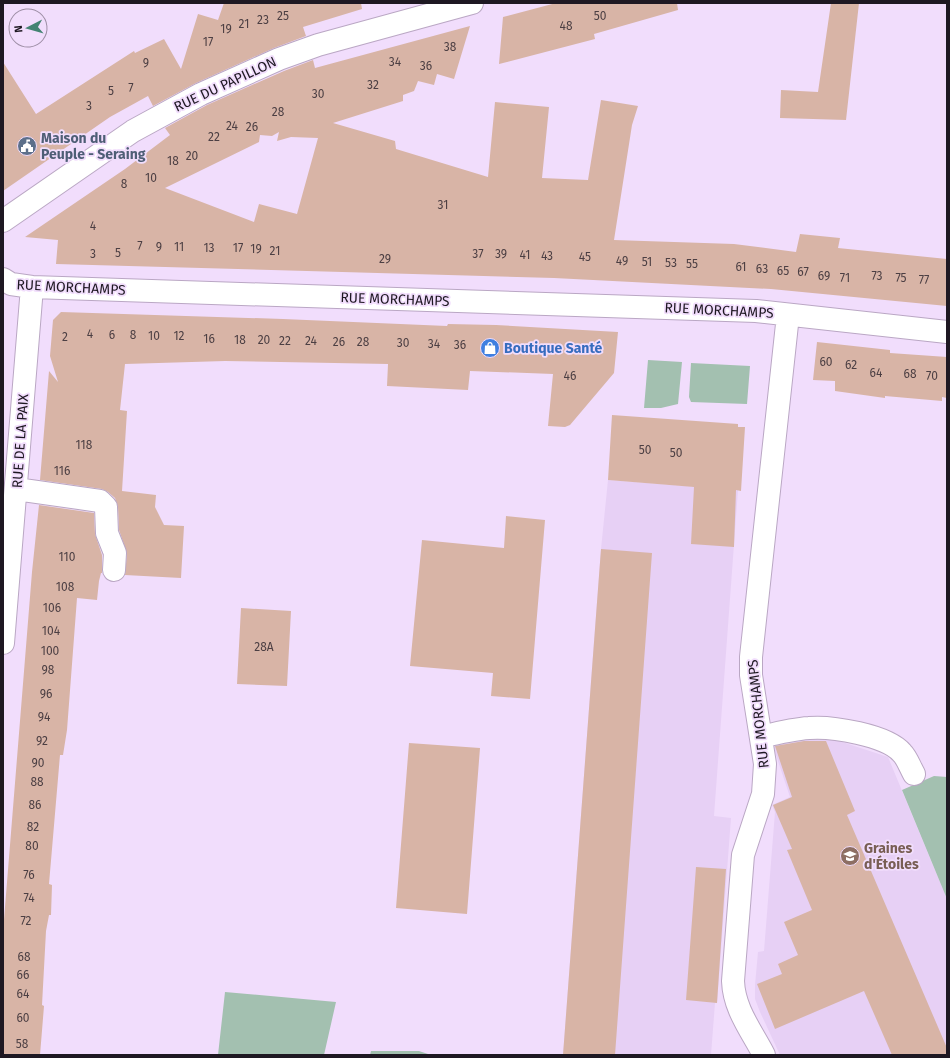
<svg xmlns="http://www.w3.org/2000/svg" width="950" height="1058" font-family="'Fira Sans',sans-serif">
	<style>
		.built { fill: #e7d0f5 }
		.green { fill: #a3c0b0 }
		.building { fill: #d8b4a6; fill-rule: evenodd }
		.lines { fill: none; stroke-linecap: round; stroke-linejoin: round }
		.minor-casing { stroke: #baa7c4; stroke-width: 24 }
		.minor { stroke: #fff; stroke-width: 22 }
		.labels { text-anchor: middle; stroke-width: 3.5; stroke-linejoin: round; paint-order: stroke }
		.number-label { font-size: 12px; fill: #4c3f43 }
		.street-label { font-size: 14px; fill: #1e1822; stroke: #f1ddfc }
		.service-label { font-size: 14px; font-weight: bold; fill: #4e5e75; stroke: #f1ddfc; text-anchor: start }
		.shop-label { font-size: 14px; font-weight: bold; fill: #366cbe; stroke: #f1ddfc; text-anchor: start }
		.education-label { font-size: 14px; font-weight: bold; fill: #785e54; stroke: #f1ddfc; text-anchor: start }
	</style>
	<rect width="100%" height="100%" fill="#f1ddfc"/>
	<path class="built" d="M 608,480 L 738,490 L 714,816 L 731,818 L 717,1003 L 715,1003 L 711,1055 L 563,1055 L 601,549 Z
		M 827,737 L 888,757 L 947,899 L 947,1055 L 780,1055 L 760,1012 L 755,999 L 755,985 L 758,952 L 764,951 L 775,812 L 772,805 L 790,797 L 773,746 L 788,741 Z"/>
	<path class="green" d="M 648,360 L 682,362 L 678,404 L 661,408 L 644,408 Z
		M 691,363 L 750,366 L 747,404 L 691,402 L 689,397 Z
		M 934,776 L 947,777 L 947,899 L 902,790 Z
		M 225,992 L 336,1002 L 324,1055 L 218,1055 Z
		M 371,1051 L 419,1051 L 431,1055 L 370,1055 Z"/>
	<path class="building" d="M 224,3 L 361,3 L 362,9 L 303,27 L 306,36 L 274,48 L 196,83 L 153,106 L 148,96 L 110,117 L 3,191 L 3,62 L 36,114 L 134,51 L 135,53 L 164,39 L 181,69 L 198,14 L 218,20 Z
		M 556,3 L 677,3 L 678,10 L 594,34 L 595,39 L 499,64 L 503,17 Z
		M 831,3 L 859,3 L 846,120 L 780,118 L 781,90 L 818,92 Z
		M 470,26 L 454,79 L 437,74 L 434,85 L 418,81 L 414,91 L 403,95 L 403,101 L 333,123 L 395,141 L 396,149 L 488,177 L 495,102 L 549,107 L 542,178 L 588,180 L 601,100 L 638,106 L 632,125 L 614,240 L 734,244 L 796,252 L 800,234 L 840,238 L 838,248 L 947,259 L 947,306 L 771,289 L 554,278 L 56,264 L 58,240 L 25,237 L 125,169 L 170,135 L 165,128 L 207,105 L 284,71 L 313,60 L 315,68 ZM 279,132 L 277,141 L 291,137 L 318,138 L 297,214 L 259,204 L 254,222 L 165,188 L 259,142 L 260,135 L 272,136 Z
		M 61,312 L 283,319 L 447,326 L 448,324 L 496,325 L 618,332 L 614,373 L 570,425 L 565,427 L 548,426 L 553,374 L 470,371 L 468,390 L 387,386 L 388,364 L 225,361 L 125,364 L 120,410 L 127,411 L 122,491 L 156,495 L 155,507 L 164,525 L 184,526 L 181,578 L 125,575 L 127,553 L 119,530 L 118,507 L 115,498 L 108,492 L 102,489 L 40,480 L 49,371 L 58,382 L 50,356 L 53,320 Z
		M 817,342 L 890,350 L 890,353 L 947,357 L 947,398 L 942,397 L 942,401 L 885,396 L 885,398 L 835,391 L 835,381 L 813,380 Z
		M 612,415 L 738,424 L 738,427 L 745,427 L 741,491 L 736,490 L 734,547 L 691,544 L 694,487 L 608,480 Z
		M 39,505 L 94,513 L 95,534 L 102,555 L 102,573 L 101,573 L 99,581 L 97,600 L 77,598 L 67,730 L 63,755 L 60,755 L 49,884 L 52,885 L 51,915 L 49,915 L 46,931 L 42,1005 L 44,1006 L 40,1055 L 3,1055 L 3,932 L 32,572 Z
		M 506,516 L 545,520 L 530,699 L 491,696 L 493,673 L 410,666 L 422,540 L 504,548 Z
		M 601,549 L 652,553 L 615,1055 L 563,1055 Z
		M 241,608 L 291,611 L 287,686 L 237,684 Z
		M 804,741 L 826,741 L 855,811 L 847,815 L 947,1048 L 947,1055 L 892,1055 L 864,991 L 775,1029 L 757,984 L 782,974 L 778,964 L 798,955 L 784,922 L 812,910 L 787,850 L 792,849 L 773,805 L 792,797 L 775,746 Z
		M 409,743 L 480,748 L 467,914 L 396,908 Z
		M 696,867 L 726,869 L 717,1003 L 686,1000 Z"/>
	<g class="lines">
		<g class="minor-casing">
			<path id="minor" d="M 3,221 L 133,131 L 201,94 L 279,59 L 318,45 L 472,3
				M 3,279 L 11,284 L 32,287 L 756,311 L 947,332
				M 16,489 L 100,501 L 106,507 L 107,533 L 115,553 L 114,570
				M 3,643 L 32,287
				M 761,737 C 777,733 793,729 809,728 C 831,726 887,735 902,753 C 907,758 910,767 914,774
				M 764,1055 C 751,1030 734,1009 733,981 L 743,855 L 763,794 L 765,764 L 751,675 L 751,657 L 788,315"/>
		</g>
		<use href="#minor" class="minor"/>
	</g>
	<defs>
		<g id="civic-disc" transform="scale(1)"><circle r="9.5" fill="#5c6f8a" stroke="#f1ddfc"/><path d="M-.6-6.5H3V-4.5H.6V-3L4-1V1h2V6H-6V1h2V-1L-.6-3ZM-1.2 2.5V6h2.4V2.5Z" fill="#fff"/></g>
		<g id="shop-disc" transform="scale(1)"><circle r="9.5" fill="#3f7fe0" stroke="#f1ddfc"/><path d="M-5-2.5h2.3a2.7 3.5 0 0 1 5.4 0H5L5.5 6h-11ZM-1.5-2.5h3a1.5 2.3 0 0 0-3 0Z" fill="#fff"/></g>
		<g id="school-disc" transform="scale(1)"><circle r="9.5" fill="#8d6e63" stroke="#f1ddfc"/><path d="M0-5L7-2L0 1L-7-2ZM-4 1L0 2.5L4 1V4Q0 6-4 4Z" fill="#fff"/></g>
	</defs>
	<g fill-rule="evenodd">
		<use href="#civic-disc" x="27" y="146"/>
		<use href="#shop-disc" x="490" y="348"/>
		<use href="#school-disc" x="850" y="856"/>
	</g>
	<g class="labels">
		<g class="number-label">
			<text x="283" y="20">25</text>
			<text x="600" y="20">50</text>
			<text x="263" y="24">23</text>
			<text x="244" y="28">21</text>
			<text x="566" y="30">48</text>
			<text x="226" y="33">19</text>
			<text x="208" y="46">17</text>
			<text x="450" y="51">38</text>
			<text x="395" y="66">34</text>
			<text x="146" y="67">9</text>
			<text x="426" y="70">36</text>
			<text x="373" y="89">32</text>
			<text x="131" y="92">7</text>
			<text x="111" y="95">5</text>
			<text x="318" y="98">30</text>
			<text x="89" y="110">3</text>
			<text x="278" y="116">28</text>
			<text x="232" y="130">24</text>
			<text x="252" y="131">26</text>
			<text x="214" y="141">22</text>
			<text x="192" y="160">20</text>
			<text x="173" y="165">18</text>
			<text x="151" y="182">10</text>
			<text x="124" y="188">8</text>
			<text x="443" y="209">31</text>
			<text x="93" y="230">4</text>
			<text x="140" y="250">7</text>
			<text x="159" y="251">9</text>
			<text x="179" y="251">11</text>
			<text x="209" y="252">13</text>
			<text x="238" y="252">17</text>
			<text x="256" y="253">19</text>
			<text x="275" y="255">21</text>
			<text x="118" y="257">5</text>
			<text x="93" y="258">3</text>
			<text x="478" y="258">37</text>
			<text x="501" y="258">39</text>
			<text x="525" y="259">41</text>
			<text x="547" y="260">43</text>
			<text x="585" y="261">45</text>
			<text x="385" y="263">29</text>
			<text x="622" y="265">49</text>
			<text x="647" y="266">51</text>
			<text x="671" y="267">53</text>
			<text x="692" y="268">55</text>
			<text x="741" y="271">61</text>
			<text x="762" y="273">63</text>
			<text x="783" y="275">65</text>
			<text x="803" y="276">67</text>
			<text x="824" y="280">69</text>
			<text x="877" y="280">73</text>
			<text x="845" y="282">71</text>
			<text x="901" y="282">75</text>
			<text x="924" y="284">77</text>
			<text x="90" y="338">4</text>
			<text x="112" y="339">6</text>
			<text x="133" y="339">8</text>
			<text x="154" y="340">10</text>
			<text x="179" y="340">12</text>
			<text x="65" y="341">2</text>
			<text x="209" y="343">16</text>
			<text x="240" y="344">18</text>
			<text x="264" y="344">20</text>
			<text x="285" y="345">22</text>
			<text x="311" y="345">24</text>
			<text x="339" y="346">26</text>
			<text x="363" y="346">28</text>
			<text x="403" y="347">30</text>
			<text x="434" y="348">34</text>
			<text x="460" y="349">36</text>
			<text x="826" y="366">60</text>
			<text x="851" y="369">62</text>
			<text x="876" y="377">64</text>
			<text x="910" y="378">68</text>
			<text x="570" y="380">46</text>
			<text x="932" y="380">70</text>
			<text x="84" y="449">118</text>
			<text x="645" y="454">50</text>
			<text x="676" y="457">50</text>
			<text x="62" y="475">116</text>
			<text x="67" y="561">110</text>
			<text x="65" y="591">108</text>
			<text x="52" y="612">106</text>
			<text x="51" y="635">104</text>
			<text x="264" y="651">28A</text>
			<text x="50" y="655">100</text>
			<text x="48" y="674">98</text>
			<text x="46" y="698">96</text>
			<text x="44" y="721">94</text>
			<text x="42" y="745">92</text>
			<text x="38" y="767">90</text>
			<text x="37" y="786">88</text>
			<text x="35" y="809">86</text>
			<text x="33" y="831">82</text>
			<text x="32" y="850">80</text>
			<text x="29" y="879">76</text>
			<text x="29" y="902">74</text>
			<text x="26" y="925">72</text>
			<text x="24" y="961">68</text>
			<text x="23" y="979">66</text>
			<text x="23" y="998">64</text>
			<text x="23" y="1022">60</text>
			<text x="22" y="1048">58</text>
		</g>
		<g class="street-label">
			<text transform="translate(225 84) rotate(-25)" y="5">RUE DU PAPILLON</text>
			<text transform="translate(71 287) rotate(3)" y="5">RUE MORCHAMPS</text>
			<text transform="translate(395 299) rotate(2)" y="5">RUE MORCHAMPS</text>
			<text transform="translate(719 310) rotate(3)" y="5">RUE MORCHAMPS</text>
			<text transform="translate(20 441) rotate(-86)" y="5">RUE DE LA PAIX</text>
			<text transform="translate(758 714) rotate(-96)" y="5">RUE MORCHAMPS</text>
		</g>
		<g class="service-label">
			<text x="41" y="143">Maison du<tspan x="41" dy="16">Peuple - Seraing</tspan></text>
		</g>
		<g class="shop-label">
			<text x="504" y="353">Boutique Santé</text>
		</g>
		<g class="education-label">
			<text x="864" y="853">Graines<tspan x="864" dy="16">d'Étoiles</tspan></text>
		</g>
	</g>
	<rect width="950" height="1058" fill="none" stroke="#1e1822" stroke-width="8"/>
	<g transform="translate(28 28) rotate(264)"><circle r="19" fill="#f1ddfc" stroke="#9d8ea5"/>
	<path d="M0-3L7 15L0 10L-7 15Z" fill="#438372"/>
	<text y="-6" font-size="11" font-weight="bold" text-anchor="middle" fill="#1e1822">N</text>
	</g>
</svg>
